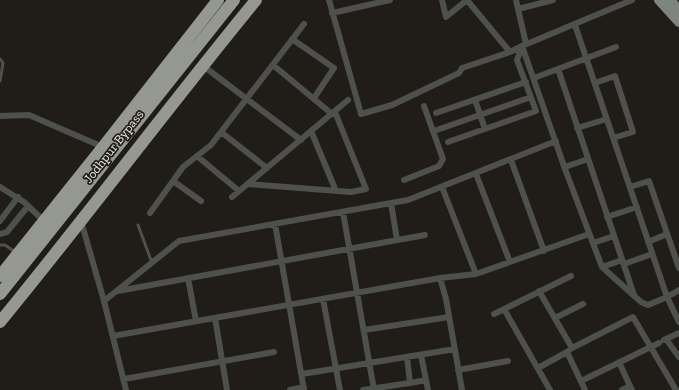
<svg xmlns="http://www.w3.org/2000/svg" width="679" height="390" font-family="'Zilla Slab',serif">
	<style>
		.lines { fill: none; stroke-linecap: round; stroke-linejoin: round }
		.lane { stroke: #4e504d; stroke-width: 3 }
		.street { stroke: #4e504d; stroke-width: 6 }
		.primary { stroke: #80847e; stroke-width: 10 }
		.highway { stroke: #949891; stroke-width: 12 }
		.labels { text-anchor: middle; stroke-width: 3.5; stroke-linejoin: round; paint-order: stroke }
		.street-label { font-size: 13px; fill: #efece9; stroke: #201c17 }
	</style>
	<rect width="100%" height="100%" fill="#201c17"/>
	<g class="lines">
		<path class="lane" d="M 0,59 L 3,63 L 0,81
			M 138,225 L 152,263
			M 0,245 L 5,245 L 15,252"/>
		<path class="street" d="M 329,0 L 361,114 L 392,105 L 459,73 L 462,68 L 510,52 L 522,46
			M 442,0 L 446,17 L 467,0
			M 467,0 L 510,52
			M 516,0 L 526,44
			M 518,9 L 553,0
			M 332,13 L 390,0
			M 575,25 L 667,297 L 648,305 L 641,302 L 602,267 L 565,169 L 522,46 L 632,0
			M 292,39 L 334,68 L 314,98
			M 202,65 L 301,140
			M 273,65 L 332,114
			M 558,69 L 634,295
			M 534,78 L 616,47
			M 595,83 L 615,76 L 633,132 L 613,138
			M 475,100 L 485,129
			M 436,113 L 526,82
			M 0,116 L 29,115 L 103,147
			M 577,128 L 607,119
			M 311,131 L 336,191
			M 434,131 L 531,97
			M 221,132 L 267,168
			M 448,142 L 536,111 L 517,60 L 522,46
			M 197,156 L 239,191
			M 511,160 L 544,251
			M 565,167 L 588,159
			M 476,174 L 510,262
			M 404,180 L 439,166 L 443,159 L 424,106
			M 173,181 L 201,201
			M 248,184 L 351,192 L 366,189 L 335,112
			M 0,187 L 24,202 L 44,221
			M 442,187 L 476,274
			M 630,187 L 649,181 L 679,268
			M 232,197 L 348,100
			M 391,203 L 397,240
			M 343,212 L 374,390
			M 150,213 L 183,167 L 211,145 L 304,24
			M 607,217 L 637,207
			M 0,221 L 18,197
			M 81,221 L 104,301 L 126,390
			M 275,224 L 304,390
			M 0,234 L 7,232 L 28,206
			M 648,242 L 667,234
			M 593,243 L 614,236
			M 624,264 L 652,254
			M 602,267 L 622,260
			M 188,278 L 196,321
			M 440,278 L 446,299 L 462,390
			M 679,290 L 667,297 L 679,322
			M 118,291 L 425,235
			M 539,291 L 572,348 L 567,352 L 585,390
			M 323,299 L 340,390
			M 104,301 L 179,241 L 408,200 L 556,141
			M 504,309 L 550,390
			M 494,314 L 571,276
			M 215,318 L 227,390
			M 555,318 L 583,304
			M 364,330 L 449,317
			M 113,336 L 440,278 L 476,274 L 589,234
			M 666,339 L 679,357
			M 664,340 L 679,333
			M 572,348 L 633,317 L 676,390
			M 421,355 L 428,390
			M 619,362 L 630,386
			M 538,368 L 567,352
			M 458,370 L 508,361
			M 302,374 L 455,349
			M 124,379 L 274,352
			M 581,381 L 659,343
			M 410,383 L 426,380
			M 290,390 L 304,387
			M 363,390 L 410,383 L 407,357
			M 622,390 L 630,386 L 632,390"/>
		<path class="primary" d="M 659,0 L 679,22
			M 670,0 L 679,10"/>
		<path class="highway" d="M 0,276 L 103,147 L 218,0
			M 0,294 L 234,0
			M 0,322 C 87,216 169,106 256,0"/>
	</g>
	<g class="labels">
		<g class="street-label">
			<text transform="translate(113 146) rotate(-52)" y="5">Jodhpur Bypass</text>
		</g>
	</g>
</svg>
